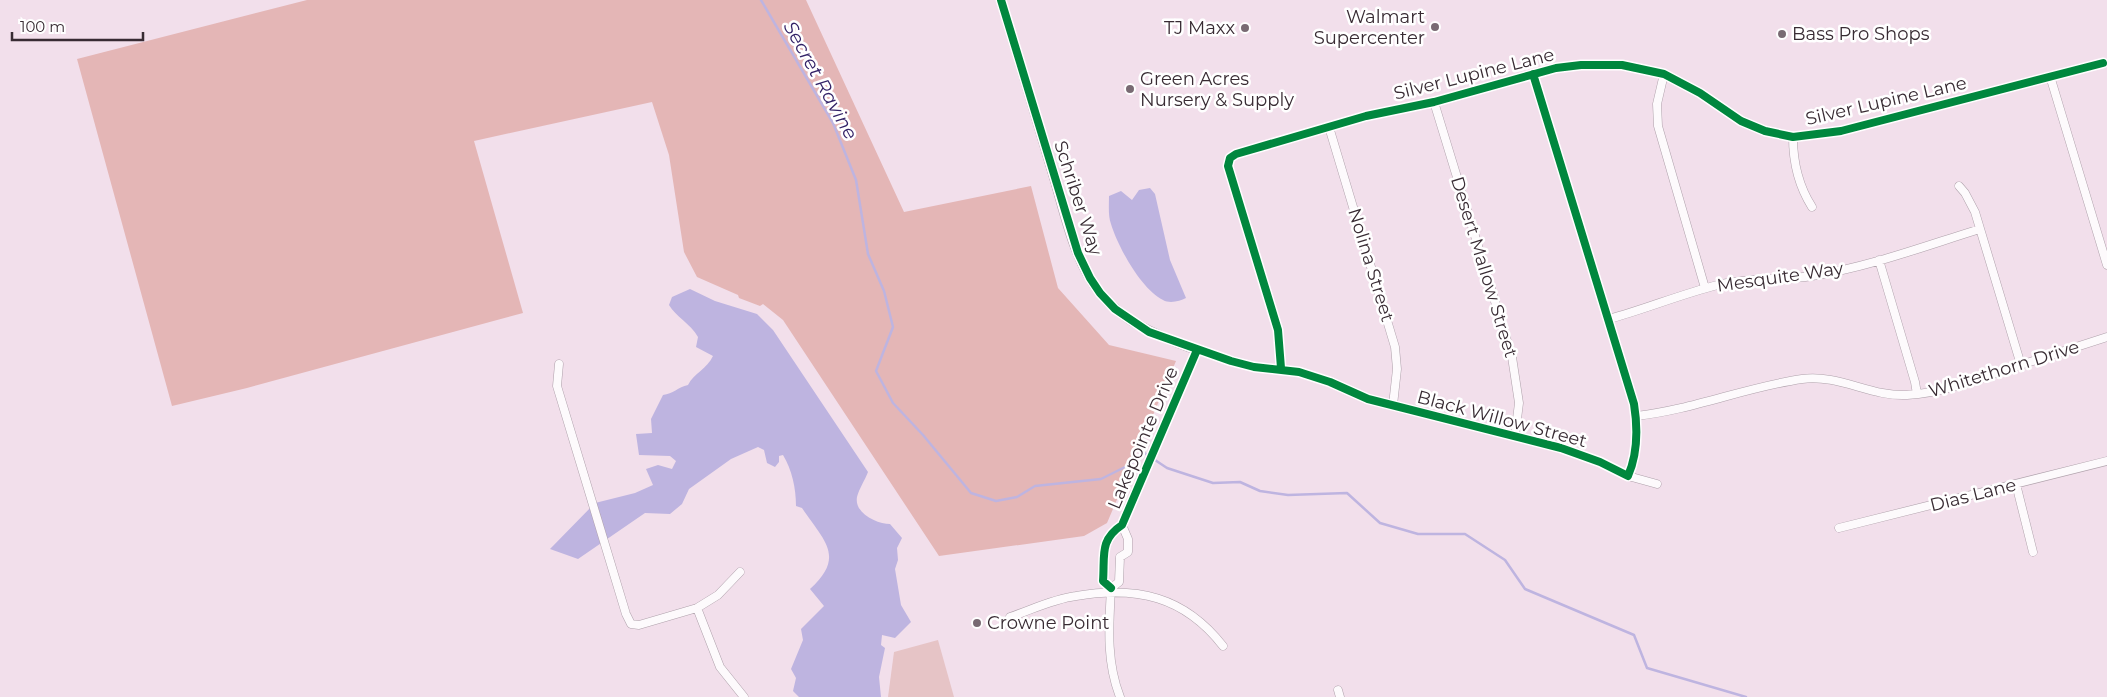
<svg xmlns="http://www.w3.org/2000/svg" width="2107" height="697" font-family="Montserrat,sans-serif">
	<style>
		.green { fill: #e6c4c6 }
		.forest { fill: #e4b6b6 }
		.water { fill: #beb4e0 }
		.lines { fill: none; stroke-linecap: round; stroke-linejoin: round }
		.stream { stroke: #beb4e0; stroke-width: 2.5 }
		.minor-casing { stroke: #afa1ab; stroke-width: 9 }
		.tertiary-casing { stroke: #afa1ab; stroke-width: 10 }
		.minor { stroke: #fdfafc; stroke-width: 8 }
		.tertiary { stroke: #fdfafc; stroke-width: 9 }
		.cycleway-casing { stroke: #fff; stroke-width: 11 }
		.cycleway { stroke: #00873e; stroke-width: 8 }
		.poi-dot { fill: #796a73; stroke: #fff; stroke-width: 2 }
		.labels { text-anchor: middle; stroke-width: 5; stroke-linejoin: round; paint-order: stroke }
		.poi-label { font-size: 18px; fill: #382b33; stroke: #fff; text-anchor: start }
		.street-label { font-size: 18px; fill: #382b33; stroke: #fff }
		.water-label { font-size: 19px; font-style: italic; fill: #332267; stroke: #fff }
	</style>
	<rect width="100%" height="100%" fill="#f2dfeb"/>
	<path class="green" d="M 938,640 L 954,697 L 888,697 L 894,652 Z"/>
	<path class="forest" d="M 307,0 L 806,0 L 904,212 L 1031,186 L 1058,288 L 1109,345 L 1176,361 L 1107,523 L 1084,536 L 939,556 L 783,320 L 763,304 L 760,306 L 739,298 L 738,295 L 697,277 L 684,252 L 669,155 L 652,102 L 474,141 L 523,313 L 247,388 L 172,406 L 77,59 Z"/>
	<path class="water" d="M 1150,188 L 1155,194 L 1170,260 L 1186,298 C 1180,301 1170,304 1163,300 C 1141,289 1118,247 1111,224 C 1108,216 1109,205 1109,196 L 1121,191 L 1132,200 L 1139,190 Z
		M 690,289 L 715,301 L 757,314 L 773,330 L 868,472 C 865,480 859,489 857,497 C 854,514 878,524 890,524 L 902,538 L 897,548 L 898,560 L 895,569 L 901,605 L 911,622 L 895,638 L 882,635 L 881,645 L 885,648 L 879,677 L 881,697 L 799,697 L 793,691 L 796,678 L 791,669 L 803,640 L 801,629 L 824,606 L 810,589 C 846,556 824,541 802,508 L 796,506 C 796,488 792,470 783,455 L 779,456 L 779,462 L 775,467 L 767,463 L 764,450 L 758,447 L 731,459 L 689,489 L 682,504 L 670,514 L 645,513 L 578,559 L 550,549 L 595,503 L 635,493 L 653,485 L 646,469 L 658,465 L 672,469 L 676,461 L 670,456 L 639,455 L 636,434 L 652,433 L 651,419 L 663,395 C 673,394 678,387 688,385 C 694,373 707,369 713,356 L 696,347 L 698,337 C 690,323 676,317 669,305 L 672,297 Z"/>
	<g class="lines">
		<path class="stream" d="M 761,0 L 833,123 L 856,180 L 868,254 L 884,291 L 893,327 L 876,371 L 893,403 L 923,435 L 971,493 L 996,501 L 1017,497 L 1035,486 L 1101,479 L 1129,465 L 1143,452 L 1167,468 L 1213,483 L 1240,482 L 1260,491 L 1288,495 L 1347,493 L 1380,523 L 1418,534 L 1465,534 L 1505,560 L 1525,589 L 1634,635 L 1647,668 L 1746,697"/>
		<g class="minor-casing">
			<path id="minor" d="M 1664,74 L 1657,104 L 1658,126 L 1705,288
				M 2050,76 L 2107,265
				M 1434,102 L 1512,357 L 1519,403 L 1515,435
				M 1329,127 L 1395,347 L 1397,369 L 1393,405
				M 1793,137 C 1793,162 1798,185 1812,207
				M 1959,186 L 1965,193 L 1975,212 L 2021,365
				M 1879,260 L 1915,382 L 1917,394
				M 1609,319 C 1646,309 1681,294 1718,285 C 1749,277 1780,281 1812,276 C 1869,267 1925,246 1980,229
				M 559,364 L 557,386 L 626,614 L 631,624 L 639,625 L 697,608 L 718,595 L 740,572
				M 1281,368 L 1278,330 L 1228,166 L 1230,158 L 1236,154 L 1366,116 L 1434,102 L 1556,68 L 1581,65 L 1622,65 L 1664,74 L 1700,93 L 1741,121 L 1765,131 L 1793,137 L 1841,131 L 2103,63
				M 1636,416 C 1692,410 1746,387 1802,379 C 1839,374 1871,397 1907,395 C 1940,393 1971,382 2002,371 C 2037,360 2072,348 2107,337
				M 1628,476 L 1657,484
				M 2016,484 L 2033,552
				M 1839,528 L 2107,461
				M 1120,557 L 1128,552 L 1128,539 L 1122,525
				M 1111,588 L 1103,581 C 1105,556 1099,540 1122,525 L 1197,350 L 1254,367 L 1299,372 L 1330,382 L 1368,399 L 1561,448 L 1600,462 L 1628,476 C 1638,453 1638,429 1634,404 L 1533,74
				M 697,608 L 720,667 L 744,697
				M 1010,617 C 1031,610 1053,599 1076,596 C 1137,586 1184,596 1223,646
				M 1338,690 L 1340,697
				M 1120,697 C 1106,661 1109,626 1111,588 L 1119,582 L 1120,557"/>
		</g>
		<g class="tertiary-casing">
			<path id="tertiary" d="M 1001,0 C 1018,58 1036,116 1053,174 C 1065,213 1074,261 1100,293 C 1125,324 1161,337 1197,350"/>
		</g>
		<use href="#minor" class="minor"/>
		<use href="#tertiary" class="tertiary"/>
		<g class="cycleway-casing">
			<path id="cycleway" d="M 1001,0 L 1078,253 L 1090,278 L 1100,293 L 1115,309 L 1149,332 L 1231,361 L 1254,367 L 1299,372 L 1330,382 L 1368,399 L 1561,448 L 1600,462 L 1628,476 C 1638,453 1638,429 1634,404 L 1533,74
				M 1281,368 L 1278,330 L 1228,166 L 1230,158 L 1236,154 L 1366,116 L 1434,102 L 1556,68 L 1581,65 L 1622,65 L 1664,74 L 1700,93 L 1741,121 L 1765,131 L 1793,137 L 1841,131 L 2103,63
				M 1111,588 L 1103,581 C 1105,556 1099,540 1122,525 L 1197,350"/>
		</g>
		<use href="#cycleway" class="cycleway"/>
	</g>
	<g class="poi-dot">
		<circle cx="1435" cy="27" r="5"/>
		<circle cx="1245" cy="28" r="5"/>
		<circle cx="1782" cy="34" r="5"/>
		<circle cx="1130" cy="89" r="5"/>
		<circle cx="977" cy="623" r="5"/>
	</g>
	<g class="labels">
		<g class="poi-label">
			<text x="1425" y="23" text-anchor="end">Walmart<tspan x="1425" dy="21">Supercenter</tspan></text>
			<text x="1235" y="34" text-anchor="end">TJ Maxx</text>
			<text x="1792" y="40">Bass Pro Shops</text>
			<text x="1140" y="85">Green Acres<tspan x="1140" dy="21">Nursery &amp; Supply</tspan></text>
			<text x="987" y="629">Crowne Point</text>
		</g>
		<g class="street-label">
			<text transform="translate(1474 74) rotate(-14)" y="6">Silver Lupine Lane</text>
			<text transform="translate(1886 101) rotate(-13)" y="6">Silver Lupine Lane</text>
			<text transform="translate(1078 198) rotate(72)" y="6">Schriber Way</text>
			<text transform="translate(1371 265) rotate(73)" y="6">Nolina Street</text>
			<text transform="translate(1484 267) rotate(73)" y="6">Desert Mallow Street</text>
			<text transform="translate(1780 277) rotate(-8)" y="6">Mesquite Way</text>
			<text transform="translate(2004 369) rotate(-17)" y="6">Whitethorn Drive</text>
			<text transform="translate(1502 419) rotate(15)" y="6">Black Willow Street</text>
			<text transform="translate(1143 438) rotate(-67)" y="6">Lakepointe Drive</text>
			<text transform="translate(1973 495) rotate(-14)" y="6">Dias Lane</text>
		</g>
		<g class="water-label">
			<text transform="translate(821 80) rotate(61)" y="7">Secret Ravine</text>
		</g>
	</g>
	<path d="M12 32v8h131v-8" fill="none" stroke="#382b33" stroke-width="2.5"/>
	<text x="20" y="32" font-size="15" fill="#382b33" stroke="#ffffff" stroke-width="4" paint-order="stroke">100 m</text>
</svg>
